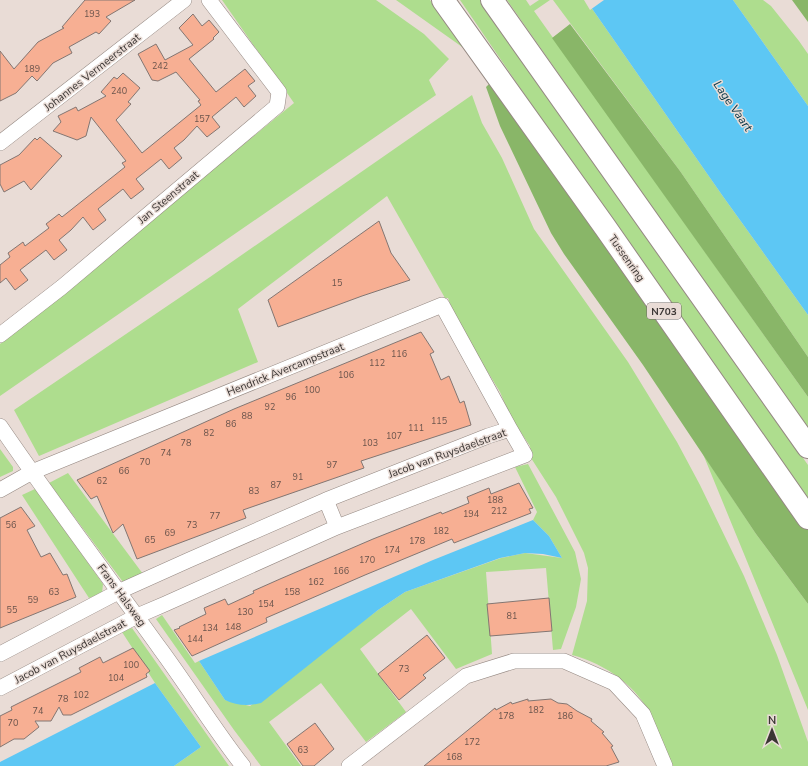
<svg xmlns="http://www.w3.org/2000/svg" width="808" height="766" font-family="'Nunito Sans',sans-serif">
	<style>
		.green { fill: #aedd8e }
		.forest { fill: #89b668 }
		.water { fill: #5dc7f4 }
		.pier { fill: #e9dcd6 }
		.building { fill: #f7af93; stroke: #837672 }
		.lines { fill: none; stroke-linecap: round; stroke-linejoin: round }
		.minor-casing { stroke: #958983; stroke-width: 16 }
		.trunk-casing { stroke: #958983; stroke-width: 24 }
		.minor { stroke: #fff; stroke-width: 15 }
		.trunk { stroke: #fff; stroke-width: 22 }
		.labels { text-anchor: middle; stroke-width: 3; stroke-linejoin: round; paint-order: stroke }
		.number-label { font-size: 9px; fill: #6a544c }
		.shield { fill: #e9dcd6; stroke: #6f6865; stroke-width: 1 }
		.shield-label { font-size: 10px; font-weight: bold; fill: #3b3634 }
		.street-label { font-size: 11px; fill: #3b3634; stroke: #e9dcd6 }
		.water-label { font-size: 12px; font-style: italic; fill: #013345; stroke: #e9dcd6 }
	</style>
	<rect width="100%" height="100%" fill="#e9dcd6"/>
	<path class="green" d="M 222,0 L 376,0 L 424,34 L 449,59 L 429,80 L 436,95 L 0,396 L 0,344 L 294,103 Z
		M 396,0 L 430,0 L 465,49 Z
		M 460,0 L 482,0 L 662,259 L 808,465 L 808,498 L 551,133 Z
		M 507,0 L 526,0 L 530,6 L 539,0 L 550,0 L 534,11 L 808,397 L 808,430 Z
		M 553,0 L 586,0 L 722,195 L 808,315 L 808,357 L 680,171 Z
		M 733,0 L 763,0 L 771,6 L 799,41 L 808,54 L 808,106 Z
		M 472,95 L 482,123 L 502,158 L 534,229 L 628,362 L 677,442 L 700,485 L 744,576 L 777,655 L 808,742 L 808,766 L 671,766 C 665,751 660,735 653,720 C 639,687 606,664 572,655 L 587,601 L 588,568 L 584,553 L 556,497 L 531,458 L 530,446 L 511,418 L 500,392 L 489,374 L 459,329 L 448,298 L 445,298 L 387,196 L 238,309 L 258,362 L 39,456 L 14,410 L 210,277 Z
		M 0,449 L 13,467 L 13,471 L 0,477 Z
		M 703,454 L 756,534 L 808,604 L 808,710 Z
		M 528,464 L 575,552 L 581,579 L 576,607 L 561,649 L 553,650 L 546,568 L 486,572 L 492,654 L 456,669 L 411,609 L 360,649 L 406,712 L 366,742 L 321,683 L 269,722 L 301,766 L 261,766 L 234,730 L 156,619 L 162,615 L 195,663 L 199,661 L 225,700 L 250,706 L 378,610 L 405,592 L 501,558 L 525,553 L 562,558 L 549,536 L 533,520 L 537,512 L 515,467 Z
		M 68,473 L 143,574 L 123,582 L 49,483 Z
		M 35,489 L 103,584 L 102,593 L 89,598 L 22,495 Z
		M 132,628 L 229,766 L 174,766 L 201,747 L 155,683 L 122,632 Z"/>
	<path class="forest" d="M 792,0 L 808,0 L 808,22 Z
		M 570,24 L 680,171 L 808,357 L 808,397 L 552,38 Z
		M 489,84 L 594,224 L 808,530 L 808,604 L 756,534 L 643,365 L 564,254 L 551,233 L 500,126 L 486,87 Z"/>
	<path class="water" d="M 586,0 L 733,0 L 808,106 L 808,315 L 722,195 Z
		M 533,520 L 549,536 L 562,558 L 543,554 L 525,553 L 500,558 L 405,592 L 378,610 L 261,703 C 249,706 237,706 225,700 L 199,661 L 433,560 Z
		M 155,683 L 201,747 L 174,766 L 0,766 L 0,762 Z"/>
	<path class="pier" d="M 584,0 L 604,0 L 590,10 Z"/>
	<path class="building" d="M 85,0 L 135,0 L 106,17 L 111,21 L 99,34 L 96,32 L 69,47 L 72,53 L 53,63 L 37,81 L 32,76 L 16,93 L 0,101 L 0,51 L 14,69 L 38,42 L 64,28 L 62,27 Z
		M 193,14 L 202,26 L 209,20 L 219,32 L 213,38 L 214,39 L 189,59 L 216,92 L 245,69 L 255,81 L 248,86 L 256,96 L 244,107 L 236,97 L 212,117 L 220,127 L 207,137 L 197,126 L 184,140 L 174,148 L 182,158 L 169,169 L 161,159 L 136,179 L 144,189 L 131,199 L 123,189 L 98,209 L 106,220 L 93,230 L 83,217 L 71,230 L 59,240 L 67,250 L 54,260 L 46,250 L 20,270 L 28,280 L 15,290 L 6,278 L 0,283 L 0,265 L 10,257 L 8,253 L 23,242 L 25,246 L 49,228 L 46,224 L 59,214 L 62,217 L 125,167 L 122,163 L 126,161 L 91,117 L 86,136 L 77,140 L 53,131 L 61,122 L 58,116 L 76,107 L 78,111 L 106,96 L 101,92 L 114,77 L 117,79 L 123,73 L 140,88 L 128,102 L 131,104 L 116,120 L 142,153 L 201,105 L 198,101 L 200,100 L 176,72 L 158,81 L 152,80 L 138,54 L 156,44 L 165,60 L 193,45 L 179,28 Z
		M 40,137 L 62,156 L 31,190 L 24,181 L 4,192 L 0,184 L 0,165 L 19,155 L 35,138 L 37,140 Z
		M 379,221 L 391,253 L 410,280 L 362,296 L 278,327 L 268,300 Z
		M 421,332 L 434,352 L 430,354 L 441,380 L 449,376 L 460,403 L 464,401 L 471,425 L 361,461 L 364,468 L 243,510 L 246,518 L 137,559 L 123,524 L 113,533 L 97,496 L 91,499 L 77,480 L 234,409 Z
		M 519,483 L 533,508 L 529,509 L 531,513 L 454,543 L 452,539 L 365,575 L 266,618 L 267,622 L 192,656 L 174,630 L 180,628 L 179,627 L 206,614 L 204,608 L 225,599 L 228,605 L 254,593 L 253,591 L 280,579 L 373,539 L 441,512 L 442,514 L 469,503 L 467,497 L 489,488 L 491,494 Z
		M 21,507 L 35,526 L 27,530 L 41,557 L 50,553 L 63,575 L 67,574 L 76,597 L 0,628 L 0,518 Z
		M 549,598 L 552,631 L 490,636 L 487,604 Z
		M 427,635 L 445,658 L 423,675 L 426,678 L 399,700 L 378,674 Z
		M 133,648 L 150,671 L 146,674 L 147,677 L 71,715 L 63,715 L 59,707 L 51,721 L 35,721 L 39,727 L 24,739 L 14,739 L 0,747 L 0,716 L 12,710 L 11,707 L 81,672 L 79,668 L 100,657 L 103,663 Z
		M 528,699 L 528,701 L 551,699 L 558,703 L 567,704 L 577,711 L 592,719 L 591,721 L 604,732 L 602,733 L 613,746 L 611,747 L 619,762 L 606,766 L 424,766 L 495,708 L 496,710 L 511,702 L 512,704 Z
		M 315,723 L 334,749 L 314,766 L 303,766 L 287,744 Z"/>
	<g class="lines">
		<g class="minor-casing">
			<path id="minor" d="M 0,143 L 184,0
				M 0,335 L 62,287 L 277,106 L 279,92 L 209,0
				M 0,426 C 52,502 107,575 161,650 C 189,688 214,729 243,766
				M 0,490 L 32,472 L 442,305 L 510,429
				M 326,500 L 337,527
				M 0,654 L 120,591 L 189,560 L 326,500 L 488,436 L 510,429 L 525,455 L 337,527 L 165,604 L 137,616 L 0,688
				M 349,766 L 466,676 L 514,661 L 564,661 L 614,683 L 643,714 L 665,766"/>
		</g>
		<g class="trunk-casing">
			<path id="trunk" d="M 443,0 L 605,227 L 808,518
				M 492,0 L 808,447"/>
		</g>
		<use href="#minor" class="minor"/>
		<use href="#trunk" class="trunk"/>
	</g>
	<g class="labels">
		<g class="number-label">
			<text x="92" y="17">193</text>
			<text x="160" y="69">242</text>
			<text x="32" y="72">189</text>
			<text x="119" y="94">240</text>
			<text x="202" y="122">157</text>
			<text x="337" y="286">15</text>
			<text x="399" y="357">116</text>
			<text x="377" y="366">112</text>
			<text x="346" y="378">106</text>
			<text x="312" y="393">100</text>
			<text x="291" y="400">96</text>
			<text x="270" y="410">92</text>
			<text x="247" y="419">88</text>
			<text x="439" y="424">115</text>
			<text x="231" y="427">86</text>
			<text x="416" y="431">111</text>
			<text x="209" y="436">82</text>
			<text x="394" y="439">107</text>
			<text x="186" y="446">78</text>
			<text x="370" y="446">103</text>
			<text x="166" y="456">74</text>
			<text x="145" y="465">70</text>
			<text x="332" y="468">97</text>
			<text x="124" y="474">66</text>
			<text x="298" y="480">91</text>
			<text x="102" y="484">62</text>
			<text x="276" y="488">87</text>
			<text x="254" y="494">83</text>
			<text x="495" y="503">188</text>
			<text x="499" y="514">212</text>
			<text x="471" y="517">194</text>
			<text x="215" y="519">77</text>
			<text x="11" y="528">56</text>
			<text x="192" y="528">73</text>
			<text x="441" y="534">182</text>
			<text x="170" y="536">69</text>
			<text x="150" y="543">65</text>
			<text x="417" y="544">178</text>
			<text x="392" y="553">174</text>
			<text x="367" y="563">170</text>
			<text x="341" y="574">166</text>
			<text x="316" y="585">162</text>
			<text x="54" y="595">63</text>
			<text x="292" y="595">158</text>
			<text x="33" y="603">59</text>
			<text x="266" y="607">154</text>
			<text x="12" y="613">55</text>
			<text x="245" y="615">130</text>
			<text x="512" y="619">81</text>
			<text x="233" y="630">148</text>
			<text x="210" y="631">134</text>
			<text x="195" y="642">144</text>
			<text x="131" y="668">100</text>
			<text x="404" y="672">73</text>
			<text x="116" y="681">104</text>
			<text x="81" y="698">102</text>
			<text x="63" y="702">78</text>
			<text x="536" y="713">182</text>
			<text x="38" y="714">74</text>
			<text x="506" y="719">178</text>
			<text x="565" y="719">186</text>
			<text x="13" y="726">70</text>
			<text x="472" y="745">172</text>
			<text x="303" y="753">63</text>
			<text x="454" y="760">168</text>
		</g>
		<rect class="shield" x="647" y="303" width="34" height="16" rx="3"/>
		<g class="shield-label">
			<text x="664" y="315">N703</text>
		</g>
		<g class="street-label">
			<text transform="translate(92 72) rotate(-38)" y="4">Johannes Vermeerstraat</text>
			<text transform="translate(168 197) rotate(-40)" y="4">Jan Steenstraat</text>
			<text transform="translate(627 258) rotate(55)" y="4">Tussenring</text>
			<text transform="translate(285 369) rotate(-22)" y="4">Hendrick Avercampstraat</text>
			<text transform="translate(447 453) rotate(-20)" y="4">Jacob van Ruysdaelstraat</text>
			<text transform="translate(122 595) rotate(54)" y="4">Frans Halsweg</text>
			<text transform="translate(70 651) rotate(-28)" y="4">Jacob van Ruysdaelstraat</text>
		</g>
		<g class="water-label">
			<text transform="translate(733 106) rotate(55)" y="4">Lage Vaart</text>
		</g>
	</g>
	<g transform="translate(772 730)" stroke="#e9dcd6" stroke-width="3" paint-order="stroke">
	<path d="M0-3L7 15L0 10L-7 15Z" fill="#3b3634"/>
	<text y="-6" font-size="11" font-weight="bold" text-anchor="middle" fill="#3b3634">N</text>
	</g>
</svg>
